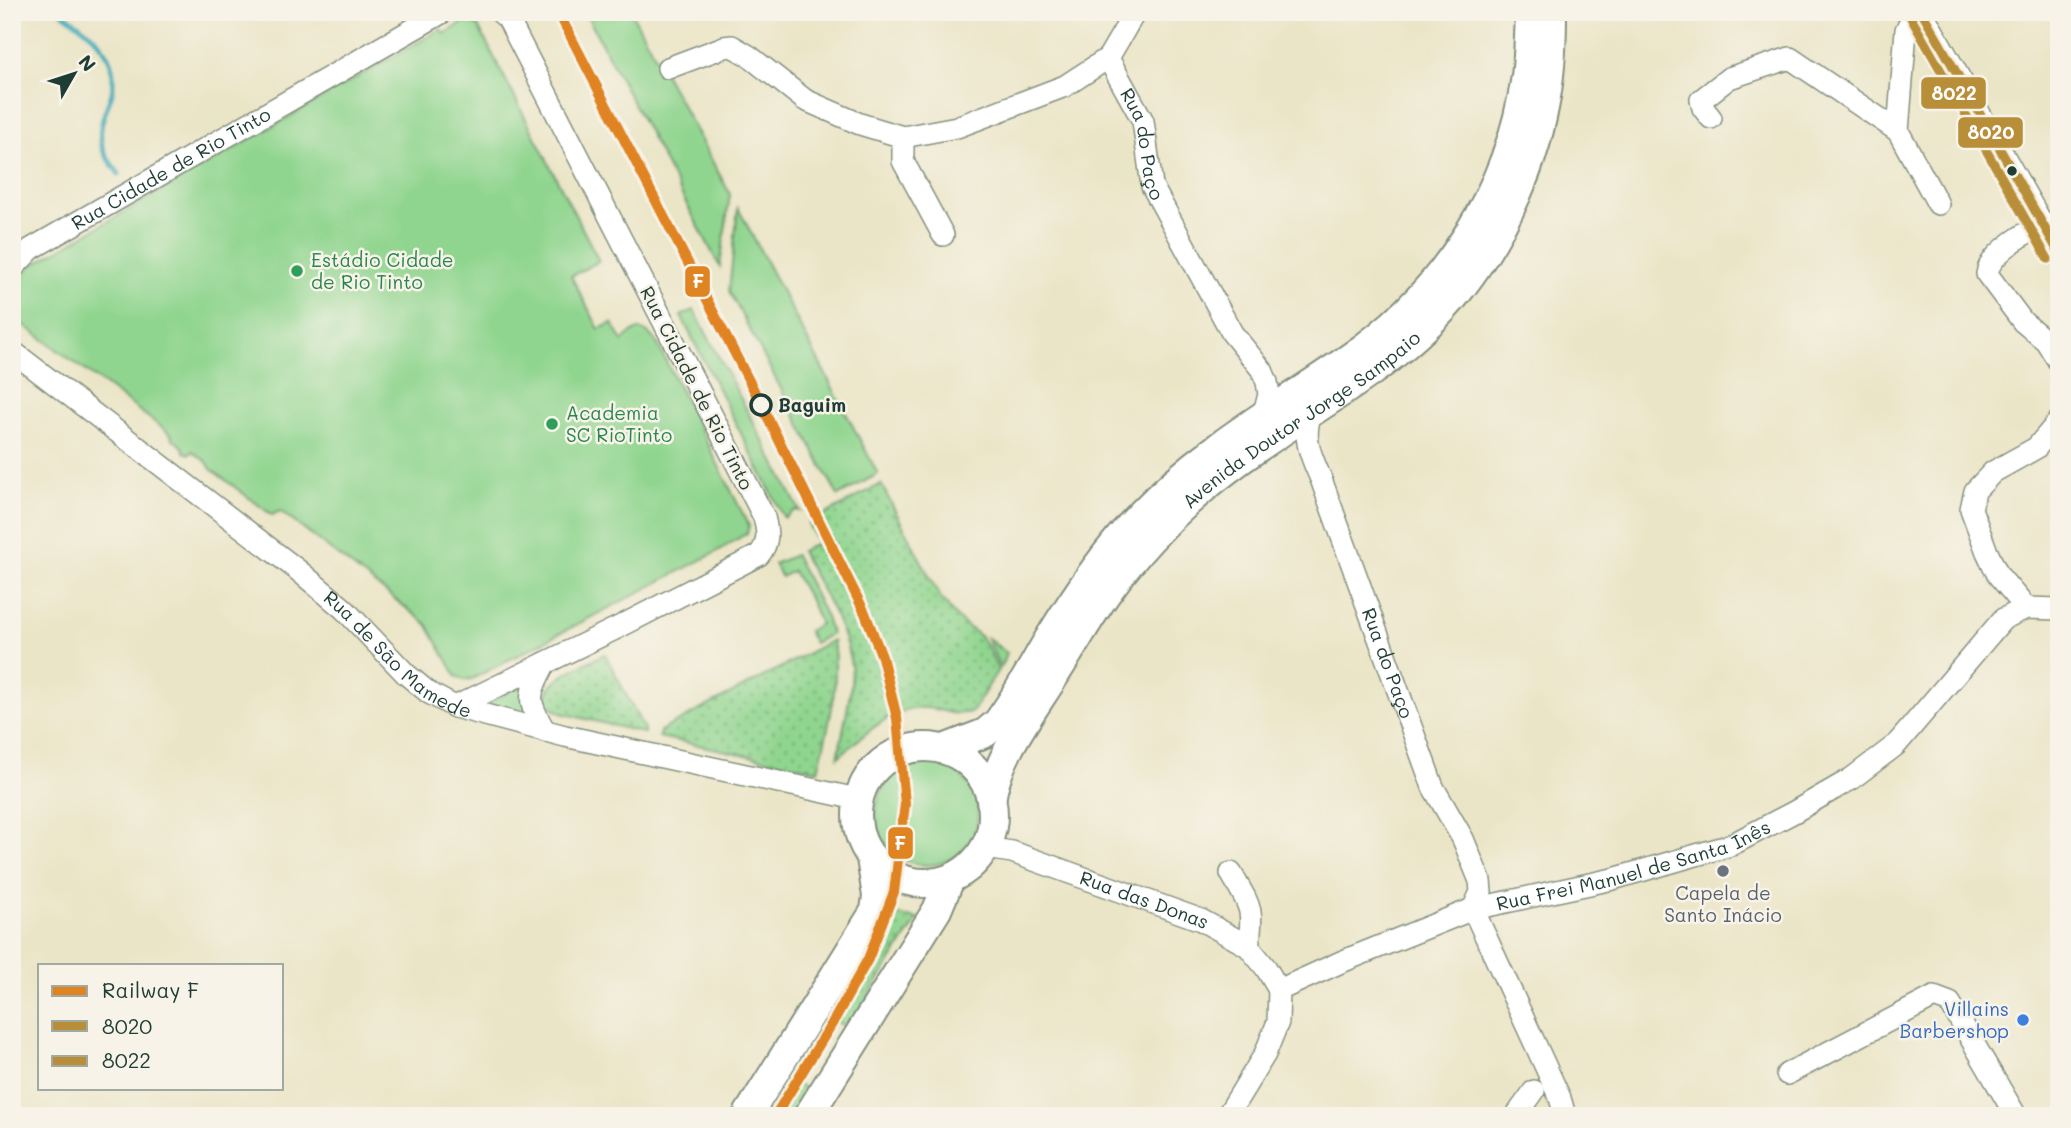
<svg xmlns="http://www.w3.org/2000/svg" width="2071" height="1128" font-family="Mali,sans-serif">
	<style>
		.grass { fill: #90d58f; stroke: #588962; stroke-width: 2 }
		.garden { fill: url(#garden-dots); stroke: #588962; stroke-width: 2 }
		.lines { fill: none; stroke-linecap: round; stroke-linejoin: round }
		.stream { stroke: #3cabb9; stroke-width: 5 }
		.minor-casing { stroke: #85917e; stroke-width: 24 }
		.major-casing { stroke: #85917e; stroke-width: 32 }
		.minor { stroke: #fff; stroke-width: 21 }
		.major { stroke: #fff; stroke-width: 28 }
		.bus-1-casing { stroke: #f7f3e8; stroke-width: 14 }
		.bus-2-casing { stroke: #f7f3e8; stroke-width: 14 }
		.bus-1 { stroke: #b98e39; stroke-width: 9 }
		.bus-2 { stroke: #b98e39; stroke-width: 9 }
		.rail-1-casing { stroke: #f7f3e8; stroke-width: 16 }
		.rail-1 { stroke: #e08321; stroke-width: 10 }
		.bus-dot { fill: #1f3d34; stroke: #f7f3e8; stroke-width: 2.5 }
		.leisure-dot { fill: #2e9e5b; stroke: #f7f3e8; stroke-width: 2.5 }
		.stop-dot { fill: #f7f3e8; stroke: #1f3d34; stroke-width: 3.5 }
		.worship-dot { fill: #6b7280; stroke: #f7f3e8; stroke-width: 2.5 }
		.shop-dot { fill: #3f7fe0; stroke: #f7f3e8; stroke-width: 2.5 }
		.labels { text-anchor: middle; stroke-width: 5; stroke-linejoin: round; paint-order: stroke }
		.street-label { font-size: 19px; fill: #1f3d34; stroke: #f7f3e8 }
		.leisure-label { font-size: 19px; fill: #27864d; stroke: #f7f3e8; text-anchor: start }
		.stop-label { font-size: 19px; font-weight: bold; fill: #1f3d34; stroke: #f7f3e8; text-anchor: start }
		.worship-label { font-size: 19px; fill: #5b616d; stroke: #f7f3e8 }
		.shop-label { font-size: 19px; fill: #366cbe; stroke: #f7f3e8; text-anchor: end }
		.line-badge { stroke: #f7f3e8; stroke-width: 2.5 }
		.badge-label { font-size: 19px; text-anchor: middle; font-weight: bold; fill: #fff }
	</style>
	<defs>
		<pattern id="garden-dots" width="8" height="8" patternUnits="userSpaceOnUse" patternTransform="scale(1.75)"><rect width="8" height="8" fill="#90d58f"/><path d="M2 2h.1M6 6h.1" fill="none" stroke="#75ae76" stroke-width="1.8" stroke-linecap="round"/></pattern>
	</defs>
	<rect width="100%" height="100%" fill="#f7f3e8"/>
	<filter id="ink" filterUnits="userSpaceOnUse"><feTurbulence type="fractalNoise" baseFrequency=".0143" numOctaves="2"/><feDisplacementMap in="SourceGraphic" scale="14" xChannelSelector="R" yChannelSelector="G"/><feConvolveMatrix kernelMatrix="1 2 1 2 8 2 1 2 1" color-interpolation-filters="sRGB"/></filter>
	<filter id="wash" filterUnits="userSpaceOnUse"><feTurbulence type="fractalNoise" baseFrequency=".00686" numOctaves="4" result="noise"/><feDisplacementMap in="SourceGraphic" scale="28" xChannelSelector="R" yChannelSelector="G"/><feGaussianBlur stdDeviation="1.57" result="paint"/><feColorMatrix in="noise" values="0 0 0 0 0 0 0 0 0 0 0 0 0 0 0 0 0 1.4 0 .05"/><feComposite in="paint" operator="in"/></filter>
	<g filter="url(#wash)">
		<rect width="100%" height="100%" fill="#ebe5c7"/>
		<path class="grass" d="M 585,12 L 631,12 L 730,194 L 720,267 Z
			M 469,22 L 478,26 L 599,261 L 571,276 L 599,329 L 612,323 L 623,341 C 636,326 643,326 656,341 L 749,526 L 747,533 L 713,554 L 472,679 L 464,680 L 456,676 L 427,624 L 280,511 L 272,515 L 211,469 L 207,462 L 192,451 L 190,454 L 184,452 L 183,447 L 171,437 L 172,435 L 16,319 L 14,294 L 29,267 L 441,29 L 444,34 L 463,23 Z
			M 738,208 L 878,474 L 838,496 L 729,291 Z
			M 694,310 L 800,511 L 795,510 L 784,518 L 681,316 Z
			M 795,555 L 826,617 L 831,634 L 814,643 L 808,631 L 820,624 L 811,602 L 793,571 L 781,577 L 774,564 Z
			M 523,684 L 526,714 L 491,706 L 489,701 Z
			M876 814a51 51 0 1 1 102 0a51 51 0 1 1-102 0Z
			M 784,1076 L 812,1093 L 798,1116 L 760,1116 Z"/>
		<path class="garden" d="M 881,484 L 940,597 L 958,619 L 981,637 L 988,648 L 998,670 L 973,711 C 951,719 940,706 918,708 C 886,712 862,737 838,757 C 842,732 854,688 851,665 C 846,627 818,585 801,551 L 818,543 L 808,524 Z
			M 987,638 L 1007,653 L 1000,668 Z
			M 833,640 C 840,685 829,726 818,770 L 659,737 L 660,731 Z
			M 605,654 L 644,729 L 644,733 L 561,713 C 516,690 588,662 605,654 Z
			M 885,909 L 902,916 L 918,919 L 808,1090 L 847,1028 L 829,1017 L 789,1079 L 784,1076 Z"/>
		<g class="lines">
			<path class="stream" d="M 61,12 C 85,28 112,46 113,77 C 113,83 113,88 112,93 C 106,111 97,127 102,146 C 104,156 113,165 119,174"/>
		</g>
	</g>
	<g filter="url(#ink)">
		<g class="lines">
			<g class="minor-casing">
				<g id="minor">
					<path d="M 1915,12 L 1906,30 L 1898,131 L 1938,204"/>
					<path d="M 1922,12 L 2059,253"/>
					<path id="s1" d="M 1108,58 L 1143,121 L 1152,186 L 1232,333 L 1262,370 L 1267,382 L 1269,395 L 1263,415"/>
					<path d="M 668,68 L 724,47 L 732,46 L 749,56 L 805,100 L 860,124 L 903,137 L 957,127 L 1065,86 L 1108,58 L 1135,12"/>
					<path d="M 1711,118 L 1703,108 L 1701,100 L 1729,78 L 1790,58 L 1898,131"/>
					<path d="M 903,137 L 903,161 L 943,235"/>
					<path d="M 2042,224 C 2025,233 1989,254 1987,274 L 2023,322 L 2046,341 L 2059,362"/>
					<path id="s2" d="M 12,269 L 31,249 L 443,12"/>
					<path id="s3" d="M 12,351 L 299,571 L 344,609 L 406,674 L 429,693 L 455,707 L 565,736 L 857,799"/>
					<path id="s4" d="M 1312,412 C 1301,437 1311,456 1321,479 L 1433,787 L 1463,839 L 1480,881 L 1481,892 L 1473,909 L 1560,1098 L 1565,1116"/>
					<path d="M 2026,608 L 1998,575 L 1987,552 L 1971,509 L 1975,491 L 1993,472 L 2036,448 L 2059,421"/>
					<path d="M 545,663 C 528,696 526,699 545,731"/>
					<path d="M 455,707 L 621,626 L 759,555 C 769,543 768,533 764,517 L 508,19 L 500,12"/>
					<path id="s5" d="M 985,848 L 1012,852 L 1201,920 L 1248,946 L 1266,968 L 1279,990"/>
					<path d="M 1231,873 C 1249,905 1255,908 1248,946"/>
					<path d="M 1787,1074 L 1934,997 L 1950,1003 L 2016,1116"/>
					<path id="s6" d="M 1227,1116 L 1265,1054 L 1278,1022 L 1279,990 L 1341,962 L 1473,909 L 1613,879 L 1731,845 L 1794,812 L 1851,779 L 1896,745 L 2003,619 L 2026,608 L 2059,609"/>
					<path d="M 1516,1116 L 1534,1091"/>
				</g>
			</g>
			<g class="major-casing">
				<g id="major">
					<circle cx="925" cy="815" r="68"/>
					<path d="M 944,749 L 985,733 L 997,723 C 1016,698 1031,669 1047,642 C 1074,597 1104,552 1141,514 C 1201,451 1277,408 1348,359 C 1444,294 1510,190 1526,76 C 1529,55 1529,33 1530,12"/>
					<path id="s7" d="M 991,801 C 997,754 1034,710 1058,670 C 1074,645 1089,618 1106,594 C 1134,555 1166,520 1203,489 C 1254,446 1313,413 1368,374 C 1398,353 1439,318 1461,288 C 1505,231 1536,163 1547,91 C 1551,65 1552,39 1552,12"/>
					<path d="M 747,1116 L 875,911 L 877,896 L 871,858"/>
					<path d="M 808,1116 L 937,910 L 950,879"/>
				</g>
			</g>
			<use href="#minor" class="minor"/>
			<use href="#major" class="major"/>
			<g class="bus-1-casing">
				<path id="bus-1" d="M 1922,12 L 2059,253"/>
			</g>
			<g class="bus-2-casing">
				<path id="bus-2" d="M 1911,18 L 2048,259"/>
			</g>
			<use href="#bus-1" class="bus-1"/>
			<use href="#bus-2" class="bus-2"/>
			<g class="rail-1-casing">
				<path id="rail-1" d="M 558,12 L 760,402 L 865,613 L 882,657 L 897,718 L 905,804 L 894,892 L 868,959 L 833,1022 L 775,1116"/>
			</g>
			<use href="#rail-1" class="rail-1"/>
		</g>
	</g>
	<circle class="bus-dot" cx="2012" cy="171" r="6"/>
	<g class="leisure-dot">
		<circle cx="297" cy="271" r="7"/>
		<circle cx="552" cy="424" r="7"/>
	</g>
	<circle class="stop-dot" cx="761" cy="405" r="10"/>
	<circle class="worship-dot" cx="1723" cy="871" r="7"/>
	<circle class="shop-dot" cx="2023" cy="1020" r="7"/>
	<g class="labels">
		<g class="street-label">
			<text dy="7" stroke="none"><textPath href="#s1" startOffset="94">Rua do Paço</textPath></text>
			<text dy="7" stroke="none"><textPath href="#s2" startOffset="189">Rua Cidade de Rio Tinto</textPath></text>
			<text transform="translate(697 388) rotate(63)" y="7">Rua Cidade de Rio Tinto</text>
			<text dy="7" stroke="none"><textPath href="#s7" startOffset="502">Avenida Doutor Jorge Sampaio</textPath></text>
			<text dy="7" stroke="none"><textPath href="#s3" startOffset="492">Rua de São Mamede</textPath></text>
			<text dy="7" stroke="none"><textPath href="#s4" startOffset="266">Rua do Paço</textPath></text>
			<text dy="7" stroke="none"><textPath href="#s6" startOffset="516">Rua Frei Manuel de Santa Inês</textPath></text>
			<text dy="7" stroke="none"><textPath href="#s5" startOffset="168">Rua das Donas</textPath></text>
		</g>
		<g class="leisure-label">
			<text x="311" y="267">Estádio Cidade<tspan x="311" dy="22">de Rio Tinto</tspan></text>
			<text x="566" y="420">Academia<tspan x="566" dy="22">SC RioTinto</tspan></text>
		</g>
		<g class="stop-label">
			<text x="778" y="412">Baguim</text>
		</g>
		<g class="worship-label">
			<text x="1723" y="900">Capela de<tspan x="1723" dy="22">Santo Inácio</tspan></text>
		</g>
		<g class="shop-label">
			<text x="2009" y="1016">Villains<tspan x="2009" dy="22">Barbershop</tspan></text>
		</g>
	</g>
	<g class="line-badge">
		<rect x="1920" y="76" width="67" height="34" rx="7" fill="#b98e39"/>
		<rect x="1957" y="116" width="67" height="33" rx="7" fill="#b98e39"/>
		<rect x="684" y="265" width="27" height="33" rx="7" fill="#e08321"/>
		<rect x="887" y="826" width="27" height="34" rx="7" fill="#e08321"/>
	</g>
	<g class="badge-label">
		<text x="1954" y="100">8022</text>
		<text x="1991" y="139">8020</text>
		<text x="698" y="288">F</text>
		<text x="900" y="850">F</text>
	</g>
	<rect width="2071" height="1128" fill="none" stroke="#f7f3e8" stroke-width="42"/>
	<rect x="38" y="964" width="245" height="126" fill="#f7f3e8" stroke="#a1aaa0" stroke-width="2"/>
	<rect x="52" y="986" width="35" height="10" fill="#e08321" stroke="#a1aaa0" stroke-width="2"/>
	<text x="102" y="998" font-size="21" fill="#1f3d34">Railway F</text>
	<rect x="52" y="1021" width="35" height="10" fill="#b98e39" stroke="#a1aaa0" stroke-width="2"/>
	<text x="102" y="1034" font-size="21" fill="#1f3d34">8020</text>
	<rect x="52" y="1056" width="35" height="10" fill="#b98e39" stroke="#a1aaa0" stroke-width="2"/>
	<text x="102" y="1068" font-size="21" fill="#1f3d34">8022</text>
	<g transform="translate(74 74) rotate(51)" stroke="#f7f3e8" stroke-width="5" paint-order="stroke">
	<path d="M0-5L12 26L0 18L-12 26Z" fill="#1f3d34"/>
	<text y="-10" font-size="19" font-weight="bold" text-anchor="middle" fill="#1f3d34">N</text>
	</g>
</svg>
